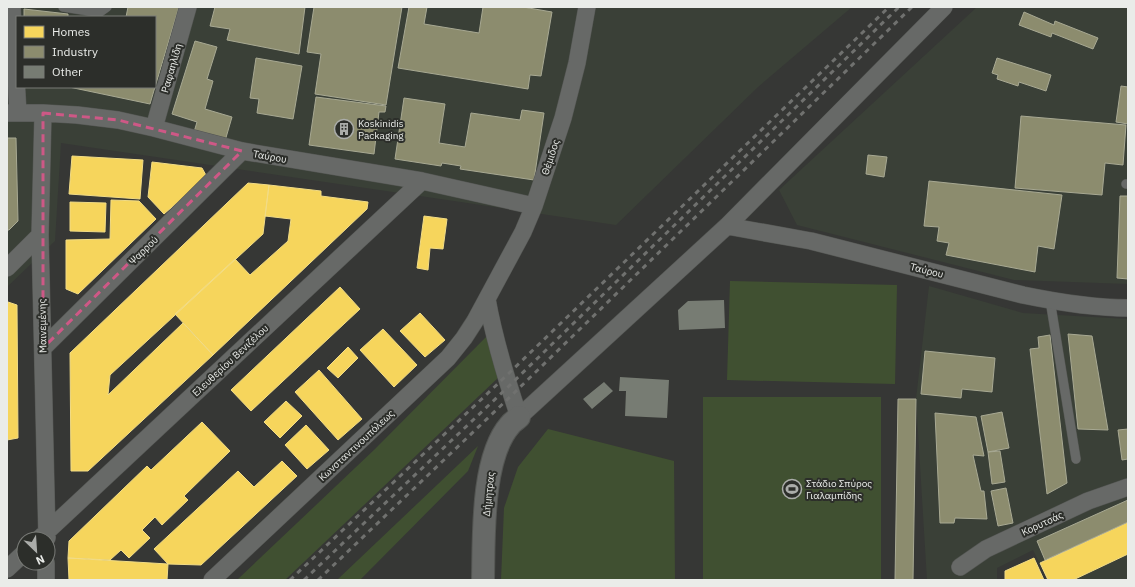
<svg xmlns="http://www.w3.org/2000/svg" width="1135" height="587" font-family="'IBM Plex Sans',sans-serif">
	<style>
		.built { fill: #3a4037; fill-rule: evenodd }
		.green { fill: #405031 }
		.homes { fill: #f6d55c; stroke: #f2dc86 }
		.industry { fill: #8c8c6e; stroke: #a8a993 }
		.building { fill: #777c73 }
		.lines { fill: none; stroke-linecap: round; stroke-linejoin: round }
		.lane-casing { stroke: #535552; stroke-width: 10 }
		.street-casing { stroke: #535552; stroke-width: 18 }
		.secondary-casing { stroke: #535552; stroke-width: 24 }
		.lane { stroke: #676967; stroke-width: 9 }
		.street { stroke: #676967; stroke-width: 17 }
		.secondary { stroke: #676967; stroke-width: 22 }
		.rail { stroke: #70716f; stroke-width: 3; stroke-dasharray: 5 5; stroke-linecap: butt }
		.marked { fill: none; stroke: #ce5886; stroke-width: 3; stroke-dasharray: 8 5; stroke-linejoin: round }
		.labels { text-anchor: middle; stroke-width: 4; stroke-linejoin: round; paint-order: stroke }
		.street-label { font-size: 10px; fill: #eaece9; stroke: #2c2e2a }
		.poi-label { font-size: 10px; fill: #eaece9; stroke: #2c2e2a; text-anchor: start }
	</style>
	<rect width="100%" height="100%" fill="#363735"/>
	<path class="built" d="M 7,7 L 852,7 L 758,87 L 616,225 L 61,143 L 55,241 L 7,287 ZM 17,17 L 155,17 L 155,87 L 17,87 Z
		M 977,7 L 1128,7 L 1128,284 L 1014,280 L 797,225 L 779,190 Z
		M 929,286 L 1023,313 L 1128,319 L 1128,580 L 1048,580 L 1033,550 L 997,568 L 997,580 L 927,580 L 916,399 Z"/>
	<path class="green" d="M 730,281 L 897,285 L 895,384 L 727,380 Z
		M 487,336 L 500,376 L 285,580 L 237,580 L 375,449 Z
		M 703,397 L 881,397 L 881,580 L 703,580 Z
		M 548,429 L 674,461 L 675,580 L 501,580 L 504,508 L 518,467 Z
		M 478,446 L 468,471 L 360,580 L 337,580 Z"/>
	<path class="homes" d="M 72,156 L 143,160 L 140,199 L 69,194 Z
		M 152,162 L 202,168 L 207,177 L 164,214 L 148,197 Z
		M 248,183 L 269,185 L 263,234 L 110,375 L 108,395 L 183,323 L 213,355 L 88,471 L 71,471 L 70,353 Z
		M 269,185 L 321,191 L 321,196 L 368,202 L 367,209 L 213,355 L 175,314 L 235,259 L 250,275 L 288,241 L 291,219 L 265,216 Z
		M 111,200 L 139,201 L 156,219 L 78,294 L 66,289 L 66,240 L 110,239 Z
		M 70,202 L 106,203 L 105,232 L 70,231 Z
		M 424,216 L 447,219 L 443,249 L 430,248 L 428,270 L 417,268 Z
		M 340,287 L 360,309 L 251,411 L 231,390 Z
		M 8,302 L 17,305 L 18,438 L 7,440 L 7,303 Z
		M 420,313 L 445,340 L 425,357 L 400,331 Z
		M 383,329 L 417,365 L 394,387 L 360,350 Z
		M 348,347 L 358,358 L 338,378 L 327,368 Z
		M 319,370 L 362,419 L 338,440 L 295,392 Z
		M 286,401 L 302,416 L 280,438 L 264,422 Z
		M 202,422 L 230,451 L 184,496 L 188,500 L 162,525 L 155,517 L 142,530 L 150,538 L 129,558 L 121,550 L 110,560 L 68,558 L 69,541 L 147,466 L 151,470 Z
		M 306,425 L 329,450 L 307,469 L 285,445 Z
		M 282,461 L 297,476 L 201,565 L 168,564 L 154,549 L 238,471 L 254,487 Z
		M 1128,522 L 1128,554 L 1073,580 L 1048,580 L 1040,563 Z
		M 68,558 L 168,564 L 167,580 L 69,580 Z
		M 1034,558 L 1044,580 L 1005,580 L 1005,571 Z"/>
	<path class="industry" d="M 128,7 L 179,7 L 155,87 L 155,17 L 126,17 Z
		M 215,7 L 305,7 L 299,54 L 227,40 L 230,29 L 210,26 Z
		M 314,7 L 402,7 L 386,105 L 315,94 L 321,54 L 307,52 Z
		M 409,7 L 427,7 L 424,24 L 479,33 L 483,7 L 523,7 L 552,12 L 541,76 L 530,75 L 528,89 L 398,68 Z
		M 24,9 L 68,14 L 68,17 L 24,17 Z
		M 1024,12 L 1054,25 L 1055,21 L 1098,38 L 1093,49 L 1052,33 L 1051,37 L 1019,25 Z
		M 195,41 L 217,47 L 207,79 L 213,81 L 205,109 L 232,117 L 225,141 L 194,132 L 197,122 L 172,114 Z
		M 256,58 L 302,66 L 293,119 L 257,113 L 259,99 L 250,98 Z
		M 997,58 L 1051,75 L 1046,91 L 1019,82 L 1018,86 L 997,79 L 998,75 L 992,73 Z
		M 1121,86 L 1128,87 L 1128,124 L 1116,122 Z
		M 69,87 L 155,87 L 150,104 Z
		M 316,97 L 386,106 L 385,112 L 379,112 L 374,154 L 309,145 Z
		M 404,98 L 445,104 L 439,143 L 465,147 L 471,113 L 520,120 L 522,110 L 544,113 L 534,180 L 460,169 L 461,166 L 442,163 L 441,166 L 395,159 Z
		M 1021,116 L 1126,125 L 1123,165 L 1105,163 L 1102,195 L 1015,188 Z
		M 7,138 L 16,138 L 18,221 L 9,230 L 7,230 Z
		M 868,155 L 887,157 L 884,177 L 866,174 Z
		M 929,181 L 1062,195 L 1054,249 L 1038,246 L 1035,272 L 946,255 L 949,243 L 937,241 L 939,227 L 924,226 Z
		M 1120,196 L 1128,196 L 1128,279 L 1117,278 Z
		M 1068,334 L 1092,336 L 1108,430 L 1078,429 Z
		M 1050,335 L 1067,483 L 1047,494 L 1030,349 L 1039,348 L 1038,337 Z
		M 925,351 L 995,358 L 992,392 L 962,389 L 961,398 L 921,394 Z
		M 898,399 L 916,399 L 913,580 L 895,580 Z
		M 1002,412 L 1009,448 L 988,452 L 981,416 Z
		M 935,413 L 976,417 L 984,456 L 973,455 L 981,491 L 984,491 L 987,519 L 955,518 L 954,523 L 940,523 Z
		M 1128,429 L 1128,459 L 1122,460 L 1118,430 Z
		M 1000,451 L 1005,482 L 992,484 L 988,452 Z
		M 1006,488 L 1013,523 L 998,526 L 991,491 Z
		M 1128,500 L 1128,522 L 1045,560 L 1037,541 Z"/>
	<path class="building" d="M 724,300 L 725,328 L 679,330 L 678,310 L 688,301 Z
		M 620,377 L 669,380 L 667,418 L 625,416 L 626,391 L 619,391 Z
		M 604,382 L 613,391 L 592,409 L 583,399 Z"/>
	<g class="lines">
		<g class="lane-casing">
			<path id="lane" d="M 63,7 L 95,12 L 100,12 L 107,7
				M 1126,184 L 1128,184
				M 1050,300 L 1076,459"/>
		</g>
		<g class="street-casing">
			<path id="street" d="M 12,7 L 18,113
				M 7,113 L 43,113 L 77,115 L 118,120 L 154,128 L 242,151 L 422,181 L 534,206
				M 43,113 L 40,235 L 47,538
				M 154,128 L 188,7
				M 727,226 L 811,241 L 1023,295 C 1057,302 1092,308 1128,308
				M 7,268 L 40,235
				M 487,299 C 494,339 506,378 519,417 L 727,226 L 944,7
				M 43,348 L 242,151
				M 39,539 L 422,181
				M 960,567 L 986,549 L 1088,501 L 1128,487
				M 7,569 L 24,553
				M 46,580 L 46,563
				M 212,580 L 448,358 L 464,338 L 475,321 L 523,232 L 534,206 L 563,118 L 577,63 L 587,7"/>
		</g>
		<g class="secondary-casing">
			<path id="secondary" d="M 483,580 C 484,538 481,458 510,425 C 512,422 516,420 519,417"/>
		</g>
		<use href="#lane" class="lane"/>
		<use href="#street" class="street"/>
		<use href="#secondary" class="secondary"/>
		<path class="rail" d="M 290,580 L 506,376 L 889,7
			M 304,580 L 509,386 L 899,7
			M 318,580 L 512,395 L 912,7"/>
	</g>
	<path class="marked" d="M 43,113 L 118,120 L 242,151 L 43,348 Z"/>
	<defs>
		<g id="building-ring" transform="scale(1)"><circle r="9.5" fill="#2c2e2a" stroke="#abadaa" stroke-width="1.5"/><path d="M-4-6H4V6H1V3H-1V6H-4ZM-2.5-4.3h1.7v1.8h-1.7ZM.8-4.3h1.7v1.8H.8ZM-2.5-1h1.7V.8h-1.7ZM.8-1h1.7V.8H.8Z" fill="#abadaa"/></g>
		<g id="stadium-ring" transform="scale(1)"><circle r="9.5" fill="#2c2e2a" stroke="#abadaa" stroke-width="1.5"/><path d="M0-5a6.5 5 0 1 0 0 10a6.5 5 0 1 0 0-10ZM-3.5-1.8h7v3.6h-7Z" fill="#abadaa"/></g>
	</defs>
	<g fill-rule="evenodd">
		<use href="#building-ring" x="344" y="129"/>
		<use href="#stadium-ring" x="792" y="489"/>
	</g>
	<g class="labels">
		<g class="street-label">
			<text transform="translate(171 68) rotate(-74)" y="4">Ραφαηλίδη</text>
			<text transform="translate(270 156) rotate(10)" y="4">Ταύρου</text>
			<text transform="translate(550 157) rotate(-72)" y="4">Θέμιδος</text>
			<text transform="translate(143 250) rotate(-44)" y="4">Ψαρρού</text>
			<text transform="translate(927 270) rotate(14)" y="4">Ταύρου</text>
			<text transform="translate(42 326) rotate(-91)" y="4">Μαινεμένης</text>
			<text transform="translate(230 360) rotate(-43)" y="4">Ελευθερίου Βενιζέλου</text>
			<text transform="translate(356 445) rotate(-43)" y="4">Κωνσταντινουπόλεως</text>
			<text transform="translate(488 494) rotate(-84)" y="4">Δήμητρας</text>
			<text transform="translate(1042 523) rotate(-25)" y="4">Κορυτσάς</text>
		</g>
		<g class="poi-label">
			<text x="358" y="127">Koskinidis<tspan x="358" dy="12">Packaging</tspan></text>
			<text x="806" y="487">Στάδιο Σπύρος<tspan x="806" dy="12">Γιαλαμπίδης</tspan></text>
		</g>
	</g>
	<rect width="1135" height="587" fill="none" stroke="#eaece9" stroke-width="16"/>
	<rect x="16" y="16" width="140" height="72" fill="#2c2e2a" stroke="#787a76"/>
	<rect x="24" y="26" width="20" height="12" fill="#f6d55c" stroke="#787a76"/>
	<text x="52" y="36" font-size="12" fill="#eaece9">Homes</text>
	<rect x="24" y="46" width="20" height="12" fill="#8c8c6e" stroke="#787a76"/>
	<text x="52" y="56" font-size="12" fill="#eaece9">Industry</text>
	<rect x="24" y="66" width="20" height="12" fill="#777c73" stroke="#787a76"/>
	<text x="52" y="76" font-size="12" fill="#eaece9">Other</text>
	<g transform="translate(36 551) rotate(155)"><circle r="19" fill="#2c2e2a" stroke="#787a76"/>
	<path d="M0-3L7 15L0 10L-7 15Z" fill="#abadaa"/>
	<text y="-6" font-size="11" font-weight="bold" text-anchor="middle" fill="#eaece9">N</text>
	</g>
</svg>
